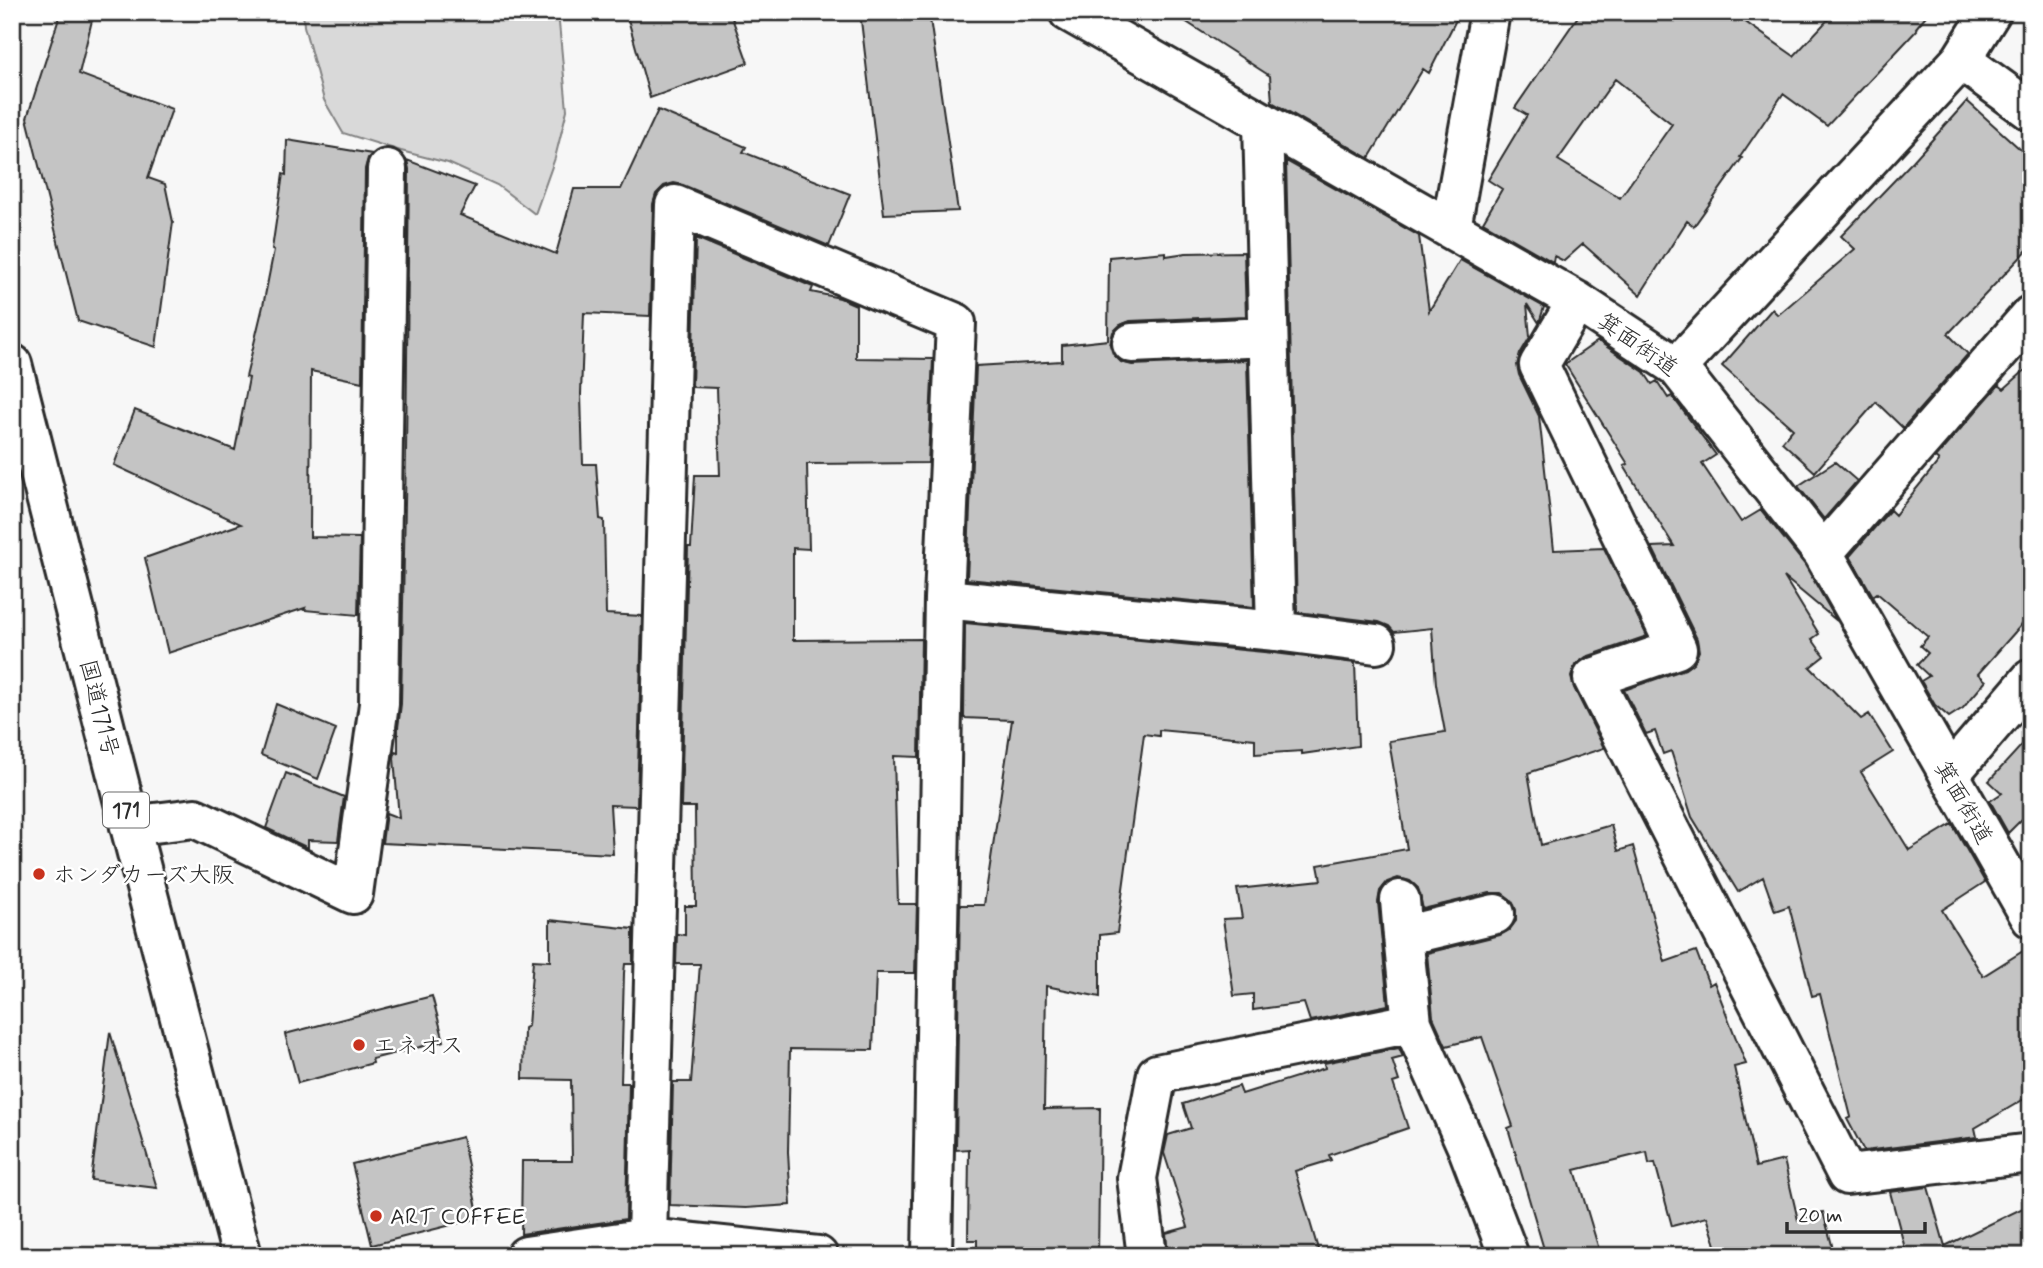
<svg xmlns="http://www.w3.org/2000/svg" width="2043" height="1268" font-family="Mynerve,'Klee One',sans-serif">
	<style>
		.green { fill: #d9d9d9; stroke: #828282; stroke-width: 2 }
		.building { fill: #c4c4c4; stroke: #2b2b2b; stroke-width: 2; fill-rule: evenodd }
		.lines { fill: none; stroke-linecap: round; stroke-linejoin: round }
		.minor-casing { stroke: #2b2b2b; stroke-width: 44 }
		.highway-casing { stroke: #2b2b2b; stroke-width: 44 }
		.minor { stroke: #fff; stroke-width: 38 }
		.highway { stroke: #fff; stroke-width: 38 }
		.poi-dot { fill: #c8321e; stroke: #fff; stroke-width: 2.5 }
		.labels { text-anchor: middle; stroke-width: 5; stroke-linejoin: round; paint-order: stroke }
		.shield { fill: #fff; stroke: #6b6b6b; stroke-width: 2 }
		.shield-label { font-size: 21px; font-weight: bold; fill: #2b2b2b }
		.street-label { font-size: 23px; fill: #2b2b2b; stroke: #fff }
		.poi-label { font-size: 23px; fill: #2b2b2b; stroke: #fff; text-anchor: start }
	</style>
	<rect width="100%" height="100%" fill="#f7f7f7"/>
	<filter id="ink" filterUnits="userSpaceOnUse"><feTurbulence type="fractalNoise" baseFrequency=".0143" numOctaves="2"/><feDisplacementMap in="SourceGraphic" scale="14" xChannelSelector="R" yChannelSelector="G"/><feConvolveMatrix kernelMatrix="1 2 1 2 8 2 1 2 1" color-interpolation-filters="sRGB"/></filter>
	<g filter="url(#ink)">
		<path class="green" d="M 303,12 L 558,12 L 567,110 L 555,158 L 535,214 L 497,185 L 448,163 L 401,151 L 343,133 L 324,100 L 304,26 Z"/>
		<path class="building" d="M 61,12 L 94,12 L 79,74 L 172,109 L 148,178 L 165,184 L 173,222 L 156,347 L 78,321 L 27,118 Z
			M 626,12 L 730,12 L 748,63 L 650,98 Z
			M 860,12 L 929,12 L 958,211 L 884,214 Z
			M 1171,12 L 1460,12 L 1429,73 L 1423,69 L 1369,158 L 1272,102 L 1270,76 Z
			M 1581,12 L 1731,12 L 1794,56 L 1835,12 L 1929,12 L 1916,28 L 1917,30 L 1827,126 L 1783,94 L 1740,157 L 1742,158 L 1694,226 L 1687,221 L 1640,295 L 1583,244 L 1564,261 L 1554,256 L 1553,262 L 1483,222 L 1502,189 L 1488,180 L 1527,115 L 1515,108 ZM 1615,79 L 1672,124 L 1620,198 L 1558,160 Z
			M 1967,101 L 2031,159 L 2031,246 L 1948,334 L 1968,354 L 1903,428 L 1876,402 L 1815,472 L 1782,442 L 1793,429 L 1722,366 L 1772,309 L 1778,315 L 1855,249 L 1841,236 L 1913,161 Z
			M 658,110 L 746,147 L 743,152 L 850,194 L 829,246 L 683,185 L 674,183 L 664,186 L 656,194 L 653,204 L 650,316 L 584,313 L 581,394 L 583,464 L 596,464 L 600,519 L 604,520 L 606,614 L 642,616 L 637,806 L 610,805 L 613,854 L 382,843 L 386,813 L 399,818 L 394,758 L 395,752 L 398,753 L 398,728 L 401,704 L 406,453 L 409,169 L 407,160 L 475,186 L 460,215 L 556,254 L 574,189 L 621,189 Z
			M 287,140 L 372,154 L 368,158 L 365,169 L 362,382 L 311,371 L 310,537 L 360,538 L 358,615 L 304,610 L 305,608 L 168,653 L 145,558 L 241,524 L 114,465 L 135,410 L 235,450 L 249,378 L 246,377 L 263,306 L 274,250 L 272,249 L 283,174 L 286,175 Z
			M 1286,161 L 1419,236 L 1429,311 L 1460,260 L 1544,307 L 1539,323 L 1527,304 L 1530,337 L 1520,354 L 1517,365 L 1519,375 L 1539,416 L 1554,550 L 1604,548 L 1647,636 L 1586,657 L 1575,665 L 1571,677 L 1574,688 L 1604,748 L 1528,773 L 1541,845 L 1611,825 L 1618,851 L 1633,846 L 1665,962 L 1696,951 L 1709,985 L 1714,982 L 1746,1064 L 1734,1067 L 1756,1167 L 1784,1160 L 1798,1220 L 1823,1212 L 1835,1256 L 1712,1256 L 1710,1247 L 1716,1245 L 1707,1217 L 1672,1226 L 1655,1163 L 1649,1164 L 1647,1152 L 1575,1170 L 1601,1256 L 1546,1256 L 1508,1128 L 1513,1126 L 1482,1037 L 1446,1046 L 1433,1017 L 1427,953 L 1500,935 L 1509,930 L 1516,921 L 1516,910 L 1511,900 L 1502,893 L 1490,893 L 1423,909 L 1418,888 L 1410,881 L 1398,878 L 1387,882 L 1380,891 L 1378,902 L 1388,1005 L 1310,1021 L 1304,1003 L 1253,1010 L 1253,994 L 1234,996 L 1223,919 L 1242,918 L 1237,889 L 1321,880 L 1318,865 L 1407,849 L 1389,741 L 1445,732 L 1436,684 L 1432,628 L 1394,632 L 1389,626 L 1379,622 L 1297,612 Z
			M 696,238 L 813,287 L 811,292 L 840,298 L 856,305 L 856,358 L 933,359 L 928,463 L 807,464 L 809,549 L 793,548 L 793,640 L 921,639 L 919,757 L 894,756 L 898,904 L 917,904 L 915,973 L 876,973 L 873,1050 L 790,1049 L 788,1152 L 791,1205 L 746,1208 L 670,1205 L 673,1082 L 691,1082 L 700,964 L 676,964 L 677,934 L 685,935 L 685,906 L 696,906 L 695,807 L 681,807 L 688,547 L 691,547 L 695,475 L 720,475 L 717,388 L 692,387 Z
			M 1166,252 L 1166,256 L 1186,253 L 1244,252 L 1246,316 L 1130,321 L 1120,325 L 1113,332 L 1110,345 L 1113,354 L 1121,362 L 1132,365 L 1247,360 L 1254,607 L 967,579 L 976,366 L 1062,361 L 1062,345 L 1108,340 L 1109,257 Z
			M 1598,341 L 1644,372 L 1652,384 L 1657,381 L 1668,398 L 1672,396 L 1716,455 L 1702,464 L 1741,522 L 1761,510 L 1805,565 L 1837,621 L 1784,577 L 1819,634 L 1812,639 L 1824,656 L 1810,667 L 1861,719 L 1869,714 L 1893,752 L 1861,772 L 1909,850 L 1952,824 L 1985,882 L 1942,910 L 1983,976 L 2031,946 L 2031,1095 L 1975,1128 L 1977,1137 L 1864,1151 L 1847,1119 L 1851,1117 L 1820,994 L 1812,996 L 1789,906 L 1775,911 L 1763,877 L 1738,892 L 1692,817 L 1671,751 L 1663,754 L 1655,731 L 1646,734 L 1624,690 L 1685,669 L 1694,662 L 1699,651 L 1697,639 L 1652,547 L 1674,546 L 1624,466 L 1628,464 L 1565,364 Z
			M 2031,365 L 2031,614 L 1978,674 L 1986,681 L 1963,708 L 1949,717 L 1935,705 L 1921,681 L 1929,676 L 1917,665 L 1928,653 L 1920,646 L 1928,637 L 1877,593 L 1873,596 L 1850,556 L 1890,510 L 1895,515 L 1939,461 L 1935,458 L 1999,385 L 2004,389 Z
			M 1835,462 L 1857,481 L 1824,519 L 1798,486 Z
			M 965,623 L 1274,653 L 1355,663 L 1358,746 L 1302,754 L 1302,751 L 1255,754 L 1255,739 L 1159,730 L 1159,736 L 1144,734 L 1117,933 L 1100,935 L 1100,997 L 1046,986 L 1044,1109 L 1100,1108 L 1098,1256 L 977,1255 L 977,1240 L 968,1240 L 969,1149 L 956,1150 L 960,905 L 984,905 L 1012,720 L 964,718 Z
			M 276,704 L 336,729 L 318,779 L 261,755 Z
			M 2031,735 L 2031,819 L 2026,815 L 2008,833 L 1990,801 L 2002,793 L 1989,781 Z
			M 286,773 L 344,797 L 338,841 L 308,840 L 308,848 L 266,828 Z
			M 550,920 L 633,929 L 633,964 L 625,964 L 624,973 L 621,1083 L 629,1083 L 626,1219 L 521,1234 L 522,1161 L 572,1161 L 571,1080 L 523,1079 L 524,1028 L 528,1026 L 533,960 L 550,961 Z
			M 432,996 L 444,1041 L 372,1059 L 373,1063 L 298,1083 L 285,1034 Z
			M 110,1032 L 157,1188 L 91,1180 Z
			M 1399,1048 L 1403,1057 L 1392,1060 L 1399,1081 L 1393,1083 L 1408,1128 L 1329,1155 L 1331,1160 L 1295,1171 L 1320,1256 L 1168,1256 L 1166,1233 L 1188,1227 L 1164,1153 L 1168,1135 L 1191,1128 L 1183,1104 L 1239,1086 L 1242,1094 L 1325,1068 L 1324,1063 Z
			M 462,1137 L 479,1218 L 372,1245 L 352,1164 Z
			M 1928,1187 L 1945,1246 L 2031,1204 L 2031,1256 L 1907,1256 L 1890,1192 Z"/>
		<g class="lines">
			<g class="minor-casing">
				<path id="minor" d="M 1069,12 L 1577,301 L 1677,367 L 1823,553 L 2031,918
					M 1961,60 L 2031,111
					M 1263,122 L 1276,631
					M 1451,228 L 1490,12
					M 1577,301 L 1539,365 L 1677,649 L 1593,678 L 1847,1175 L 2031,1153
					M 1132,343 L 1268,337
					M 1677,367 L 1961,60 L 1991,12
					M 1823,553 L 2031,315
					M 944,599 L 1276,631 L 1376,644
					M 1949,775 L 2031,679
					M 130,826 L 195,818 L 353,894 L 379,704 L 387,169
					M 1400,900 L 1403,936
					M 1412,1023 L 1468,1149 L 1509,1256
					M 647,1238 L 675,205 L 956,323 L 944,599 L 932,1256
					M 526,1256 L 647,1238 L 818,1256
					M 1147,1256 L 1137,1178 L 1157,1074 L 1412,1023 L 1403,936 L 1495,914"/>
			</g>
			<g class="highway-casing">
				<path id="highway" d="M 12,364 L 130,826 L 242,1256"/>
			</g>
			<use href="#minor" class="minor"/>
			<use href="#highway" class="highway"/>
		</g>
	</g>
	<g class="poi-dot">
		<circle cx="39" cy="874" r="7"/>
		<circle cx="359" cy="1045" r="7"/>
		<circle cx="376" cy="1216" r="7"/>
	</g>
	<g class="labels">
		<rect class="shield" x="103" y="792.5" width="46" height="35" rx="5"/>
		<g class="shield-label">
			<text x="126" y="817">171</text>
		</g>
		<g class="street-label">
			<text transform="translate(1638 344) rotate(35)" y="8">箕面街道</text>
			<text transform="translate(100 708) rotate(76)" y="8">国道171号</text>
			<text transform="translate(1964 802) rotate(60)" y="8">箕面街道</text>
		</g>
		<g class="poi-label">
			<text x="53" y="882">ホンダカーズ大阪</text>
			<text x="373" y="1053">エネオス</text>
			<text x="390" y="1224">ART COFFEE</text>
		</g>
	</g>
	<rect width="2043" height="1268" fill="none" stroke="#fff" stroke-width="42"/>
	<rect x="21" y="21" width="2001" height="1226" fill="none" stroke="#2b2b2b" stroke-width="2.5" filter="url(#ink)"/>
	<path d="M1787 1222v10h138v-10" fill="none" stroke="#2b2b2b" stroke-width="3.5"/>
	<text x="1798" y="1222" font-size="21" fill="#2b2b2b" stroke="#ffffff" stroke-width="5" paint-order="stroke">20 m</text>
</svg>
